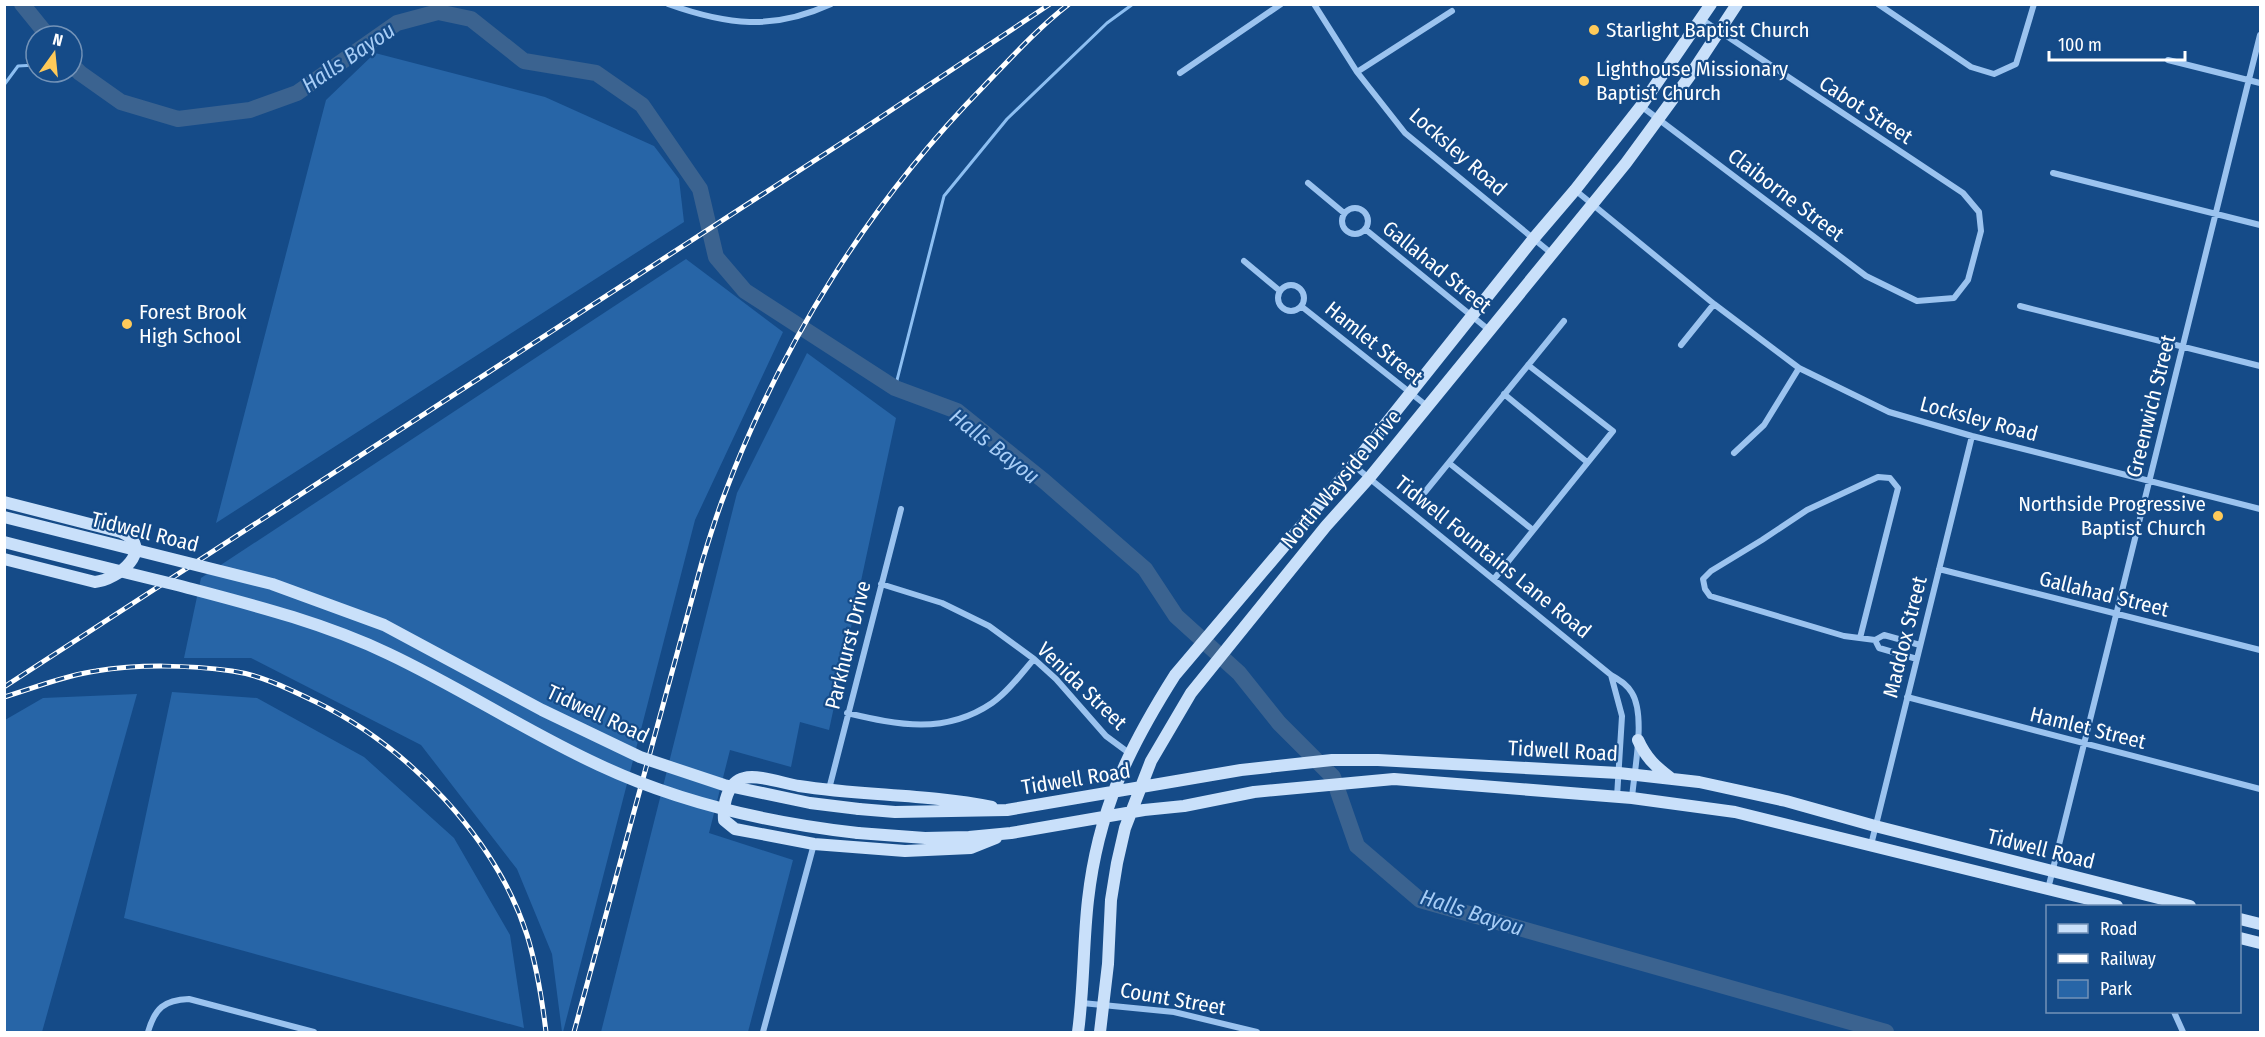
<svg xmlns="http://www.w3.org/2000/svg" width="2265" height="1037" font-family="'Fira Sans Condensed',sans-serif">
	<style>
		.green { fill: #2765a7 }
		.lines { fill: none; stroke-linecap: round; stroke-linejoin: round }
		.stream { stroke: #8dbff2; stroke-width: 3 }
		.river { stroke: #3b6390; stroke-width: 16 }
		.minor { stroke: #9bc3ef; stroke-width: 6 }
		.secondary { stroke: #c9e0fa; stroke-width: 12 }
		.rail-casing { stroke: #fff; stroke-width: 5 }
		.rail { stroke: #154b88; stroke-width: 3; stroke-dasharray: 9; stroke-linecap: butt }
		.secondary-bridge { stroke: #c9e0fa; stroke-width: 12 }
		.poi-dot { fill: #ffca59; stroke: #154b88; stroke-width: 2 }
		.labels { text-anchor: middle; stroke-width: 4.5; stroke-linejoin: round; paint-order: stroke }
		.poi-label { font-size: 21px; fill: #fff; stroke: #154b88; text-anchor: start }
		.street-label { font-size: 21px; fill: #fff; stroke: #154b88 }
		.water-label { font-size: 22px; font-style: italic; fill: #a7cdf6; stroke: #154b88 }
	</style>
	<rect width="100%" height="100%" fill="#154b88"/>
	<path class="green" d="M 375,53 L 545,97 L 654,146 L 679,179 L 684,222 L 216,523 L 326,100 Z
		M 686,259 L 783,332 L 695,520 L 563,1032 L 562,1032 L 552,954 L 517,869 L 421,745 L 251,658 L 184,658 L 201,578 Z
		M 807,353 L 896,418 L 829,730 L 800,722 L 791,767 L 730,750 L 709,833 L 793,860 L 748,1032 L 601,1032 L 737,493 Z
		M 172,692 L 257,698 L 364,757 L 454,838 L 510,935 L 524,1028 L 124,918 Z
		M 137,694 L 42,1032 L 5,1032 L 5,720 L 43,698 Z"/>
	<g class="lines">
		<path class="stream" d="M 72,71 L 80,73
			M 4,85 L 18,66 L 36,65
			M 895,388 L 944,196 L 1007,119 L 1107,23 L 1133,4"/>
		<path class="river" d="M 22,4 L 48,36
			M 72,65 L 80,73 L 121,102 L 178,119 L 250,110 L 297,93 L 397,23 L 438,12 L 471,19 L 524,61 L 596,73 L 642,105 L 700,189 L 716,257 L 745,291 L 895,388 L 957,411 L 1044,481 L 1145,569 L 1176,616 L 1239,673 L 1279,723 L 1333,777 L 1357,846 L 1420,900 L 1886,1032"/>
		<path class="minor" d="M 668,4 C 727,25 772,31 831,4
			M 1314,4 L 1357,72 L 1405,133 L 1551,253
			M 1878,4 L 1971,67 L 1994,74 L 2016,64 L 2034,4
			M 2168,60 L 2260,83
			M 1357,72 L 1452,11
			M 1180,73 L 1281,4
			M 1641,106 L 1866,276 L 1917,301 L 1954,298 L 1968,280 L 1981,231 L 1979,212 L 1963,193 L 1701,19
			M 2053,173 L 2260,225
			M 1308,183 L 1344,213
			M 1575,190 L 1714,304 L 1799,368 L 1889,412 L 1972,436 L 2260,509
			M1342 221a13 13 0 1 1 26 0a13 13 0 1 1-26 0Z
			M 1365,229 L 1489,330
			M 1244,261 L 1280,291
			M1278 298a13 13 0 1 1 26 0a13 13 0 1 1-26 0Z
			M 1301,306 L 1427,406
			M 2020,306 L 2260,366
			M 1681,345 L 1714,304
			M 1504,394 L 1587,462
			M 1734,453 L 1764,425 L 1799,368
			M 1449,463 L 1533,530
			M 1353,465 L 1611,675 C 1619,680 1627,684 1632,693 C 1646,716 1634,771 1632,798
			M 1425,492 L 1564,321
			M 1939,569 L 2260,650
			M 1494,579 L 1613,431 L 1528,365
			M 881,584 L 942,603 L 989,626 L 1034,659 L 1056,679 L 1106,736 L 1129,753
			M 1860,638 L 1898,488 L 1890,478 L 1878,477 L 1807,510 L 1762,540 L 1711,571 L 1703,579 L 1705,589 L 1710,596 L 1844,636 L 1875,640 L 1884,635 L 1920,645
			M 1875,640 L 1879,648 L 1917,659
			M 1611,675 L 1622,716 L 1617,797
			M 1907,697 L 2260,789
			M 847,713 C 898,725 945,735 992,703 C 1008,692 1021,674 1034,659
			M 829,789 L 901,509
			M 1871,845 L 1972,436
			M 2048,889 L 2260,35
			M 1082,1003 L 1174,1012 L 1257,1032
			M 2174,1012 L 2183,1032
			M 148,1032 C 155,1008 164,1000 189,999 L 314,1032
			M 763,1032 L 814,844"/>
		<path class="secondary" d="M 4,502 L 121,532 C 157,548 118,580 95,582 L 4,559
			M 1638,740 C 1646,758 1656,767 1672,779
			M 992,807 C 928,794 863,796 799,786 C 785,784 758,774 744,778 C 727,782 723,805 724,820 L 735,829 L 814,844 L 905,851 L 971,848 L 996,838
			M 859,809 L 895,812 L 1007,810 L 1241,770 L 1332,760 L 1378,760 L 1619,773 L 1699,782 L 1786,801 L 1875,826 L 2190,906
			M 858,833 L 925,838 L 969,837 L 1011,833 L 1144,810 L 1184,806 L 1254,792 L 1394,779 L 1632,798 L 1735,812 L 2117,906
			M 2240,919 L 2260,924
			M 2240,938 L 2260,943
			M 1078,1032 C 1084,988 1083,944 1088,900 C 1098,811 1128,749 1175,675 L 1353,465 L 1534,238 L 1575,190 L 1641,106 L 1711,4
			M 1100,1032 L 1108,964 L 1111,900 L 1117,863 L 1125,828 L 1151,761 L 1191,693 L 1326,526 L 1370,477 L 1626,163 L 1689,77 L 1737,4"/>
		<g class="rail-casing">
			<path id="rail" d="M 4,687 L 860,131 L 1050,4
				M 4,697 C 34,688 66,675 96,671 C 138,664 189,665 232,671 C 261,675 289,689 316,702 C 407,746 496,838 527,935 C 537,967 542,999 546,1032
				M 574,1032 L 702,562 C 709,539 716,516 725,493 C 782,342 871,201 984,86 C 1011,58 1038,28 1069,4"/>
		</g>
		<use href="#rail" class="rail"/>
		<path class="secondary-bridge" d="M 4,517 L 272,584 L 384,625 L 542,710 L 640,757 L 724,785 L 810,803 L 859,809
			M 4,542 C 62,557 119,571 177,585 C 249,604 322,622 389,654 C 461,688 527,732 599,765 C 680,803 769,823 858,833"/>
	</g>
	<g class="poi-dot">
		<circle cx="1594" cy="30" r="6"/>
		<circle cx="1584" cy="81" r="6"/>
		<circle cx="127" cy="324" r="6"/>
		<circle cx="2218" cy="516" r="6"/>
	</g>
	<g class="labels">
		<g class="poi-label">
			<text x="1606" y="37">Starlight Baptist Church</text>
			<text x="1596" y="76">Lighthouse Missionary<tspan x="1596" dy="24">Baptist Church</tspan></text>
			<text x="139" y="319">Forest Brook<tspan x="139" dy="24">High School</tspan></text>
			<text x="2206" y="511" text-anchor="end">Northside Progressive<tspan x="2206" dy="24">Baptist Church</tspan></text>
		</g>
		<g class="street-label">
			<text transform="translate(1866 110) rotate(33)" y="7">Cabot Street</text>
			<text transform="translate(1458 152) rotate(41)" y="7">Locksley Road</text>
			<text transform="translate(1786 195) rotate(37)" y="7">Claiborne Street</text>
			<text transform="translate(1437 267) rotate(39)" y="7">Gallahad Street</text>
			<text transform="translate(1374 343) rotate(39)" y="7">Hamlet Street</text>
			<text transform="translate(2151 406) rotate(-76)" y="7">Greenwich Street</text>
			<text transform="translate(1979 419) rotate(15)" y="7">Locksley Road</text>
			<text transform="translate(1341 479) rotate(-50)" y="7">North Wayside Drive</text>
			<text transform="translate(145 532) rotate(14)" y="7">Tidwell Road</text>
			<text transform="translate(1493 557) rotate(39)" y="7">Tidwell Fountains Lane Road</text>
			<text transform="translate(2104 594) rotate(14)" y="7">Gallahad Street</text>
			<text transform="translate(1905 637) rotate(-76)" y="7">Maddox Street</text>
			<text transform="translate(848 645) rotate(-76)" y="7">Parkhurst Drive</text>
			<text transform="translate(1082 686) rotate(44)" y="7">Venida Street</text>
			<text transform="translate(598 714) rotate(25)" y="7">Tidwell Road</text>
			<text transform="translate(2088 728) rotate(14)" y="7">Hamlet Street</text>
			<text transform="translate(1563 751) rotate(3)" y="7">Tidwell Road</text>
			<text transform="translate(1076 779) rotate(-9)" y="7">Tidwell Road</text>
			<text transform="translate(2041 849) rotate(14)" y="7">Tidwell Road</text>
			<text transform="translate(1173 999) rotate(10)" y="7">Count Street</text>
		</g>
		<g class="water-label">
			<text transform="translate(348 57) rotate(-34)" y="8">Halls Bayou</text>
			<text transform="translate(995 446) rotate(38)" y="8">Halls Bayou</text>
			<text transform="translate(1472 912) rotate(18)" y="8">Halls Bayou</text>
		</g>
	</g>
	<rect width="2265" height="1037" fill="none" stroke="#ffffff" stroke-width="12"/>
	<rect x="2046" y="905" width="195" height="108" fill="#154b88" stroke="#7393b8" stroke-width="1.5"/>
	<rect x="2058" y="924" width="30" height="9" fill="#c9e0fa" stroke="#7393b8" stroke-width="1.5"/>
	<text x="2100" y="935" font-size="18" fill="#ffffff">Road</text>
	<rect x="2058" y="954" width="30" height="9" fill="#ffffff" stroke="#7393b8" stroke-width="1.5"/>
	<text x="2100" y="965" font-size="18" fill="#ffffff">Railway</text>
	<rect x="2058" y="980" width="30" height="18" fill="#2765a7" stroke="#7393b8" stroke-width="1.5"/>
	<text x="2100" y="995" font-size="18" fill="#ffffff">Park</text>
	<g transform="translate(54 54) rotate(15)"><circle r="28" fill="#154b88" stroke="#7393b8" stroke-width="1.5"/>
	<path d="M0-4.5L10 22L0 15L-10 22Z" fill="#ffca59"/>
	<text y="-9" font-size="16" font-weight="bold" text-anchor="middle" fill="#ffffff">N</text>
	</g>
	<path d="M2049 51v9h136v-9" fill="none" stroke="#ffffff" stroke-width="3"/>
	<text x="2058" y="51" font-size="18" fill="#ffffff" stroke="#154b88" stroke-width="4.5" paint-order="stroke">100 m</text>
</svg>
